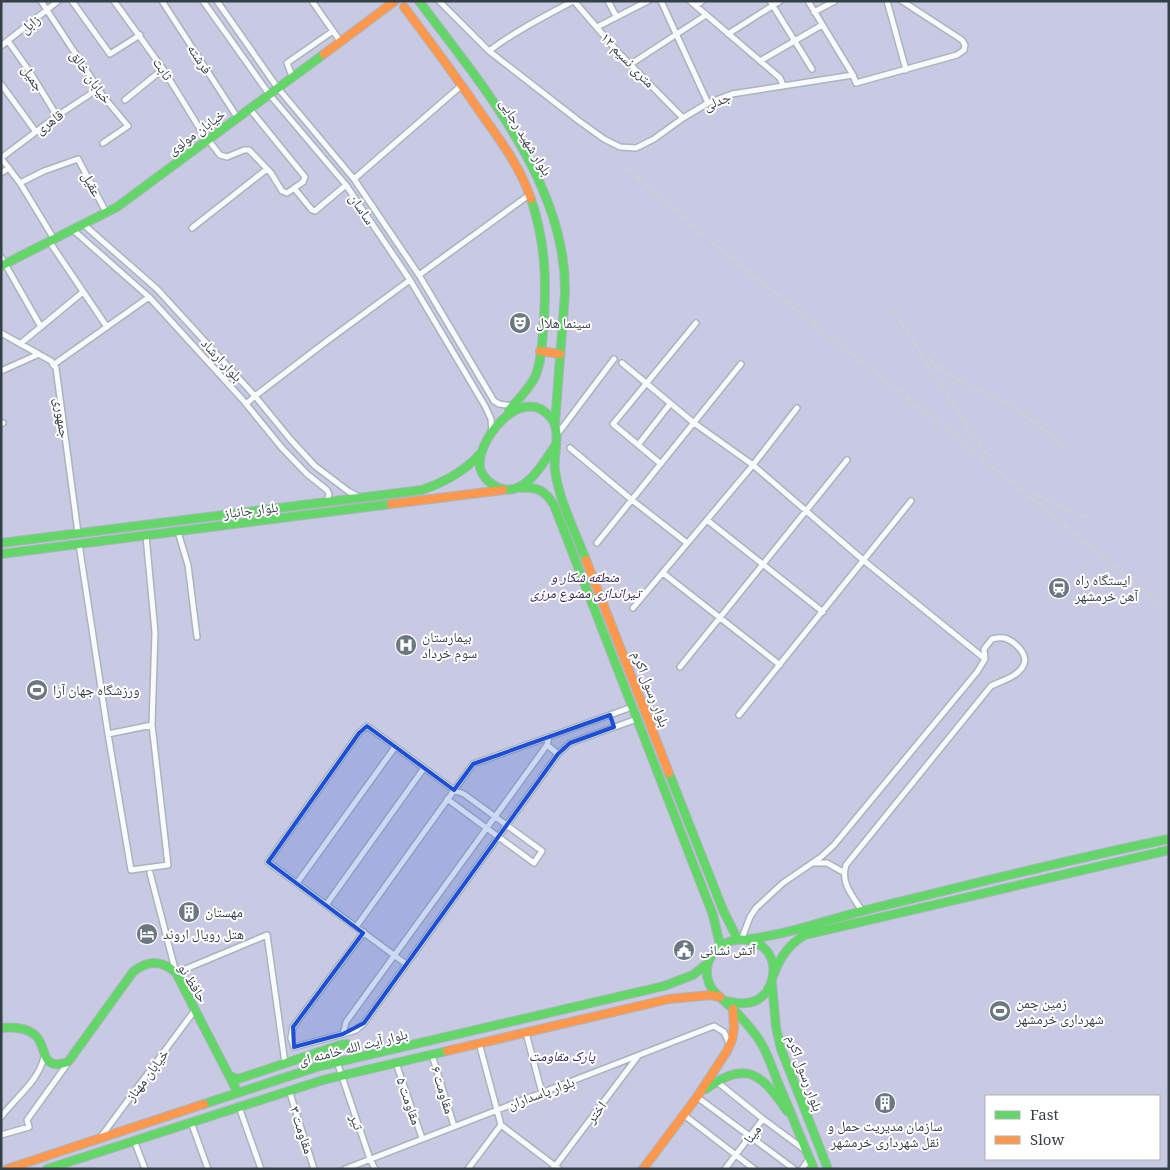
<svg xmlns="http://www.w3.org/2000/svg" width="1170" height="1170" font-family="Georgia,'Noto Naskh Arabic',serif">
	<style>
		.green { fill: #c8c9e2; fill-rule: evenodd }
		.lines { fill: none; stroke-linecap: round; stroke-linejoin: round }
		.street-casing { stroke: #a9b4bd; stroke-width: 8 }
		.fast-casing { stroke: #a9b4bd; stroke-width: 10 }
		.slow-casing { stroke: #a9b4bd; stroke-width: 10 }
		.street { stroke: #f8fafc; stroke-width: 5 }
		.fast { stroke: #63d668; stroke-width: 8 }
		.slow { stroke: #ff974d; stroke-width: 8 }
		.rail { stroke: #ccd1d4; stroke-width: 2; stroke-dasharray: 8 4; stroke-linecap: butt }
		.marked { fill: #1d4ed8; fill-opacity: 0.2; stroke: #1d4ed8; stroke-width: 4; stroke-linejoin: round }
		.labels { text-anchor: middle; stroke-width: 4; stroke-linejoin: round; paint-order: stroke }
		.street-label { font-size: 14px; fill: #343f47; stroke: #fff }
		.poi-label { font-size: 14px; fill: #343f47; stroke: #fff; text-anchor: start }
		.park-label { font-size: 14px; font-style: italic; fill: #362358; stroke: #fff }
	</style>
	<rect width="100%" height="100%" fill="#d2e1ed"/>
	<path class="green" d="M 1,1 L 1169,1 L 1169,1169 L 1,1169 ZM 986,1096 L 1159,1096 L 1159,1159 L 986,1159 Z"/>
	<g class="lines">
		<g class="street-casing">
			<path id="street" d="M 41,1 L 103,96 L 128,126 L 103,143
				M 72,1 L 110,54 L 140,35
				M 114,1 L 163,69 L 200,129 L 220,155 L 227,157 L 244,150 L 249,150 L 271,173 L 282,191 L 287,193 L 303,182 L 305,177 L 249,108
				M 162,1 L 237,117
				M 203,1 L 269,94 L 346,185 L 410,280 L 485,406 L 491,419 L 492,433
				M 217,1 L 277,87 L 354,179 L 419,275 L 494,401 L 499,404 L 513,406
				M 312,1 L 340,41
				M 439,1 L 489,51 L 579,121 L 604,139 L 620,147 L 636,148 L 654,139 L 683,118 L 708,103 L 732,94 L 853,75 L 856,83 L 957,55 L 964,50 L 965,45 L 962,40 L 902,1
				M 574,1 L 618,52 L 683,118
				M 608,1 L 616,16
				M 661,1 L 708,103
				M 690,1 L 696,6 L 702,1
				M 770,1 L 812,69
				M 808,1 L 853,75
				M 887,1 L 906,70
				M 696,6 L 780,78 L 783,85
				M 814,12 L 835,1
				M 597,27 L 648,1
				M 728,34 L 780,1
				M 8,41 L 30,72 L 57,116
				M 1,46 L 58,1
				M 489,51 C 515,31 544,17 573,1
				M 760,61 L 822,25
				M 631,64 L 706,15
				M 292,76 L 287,63 L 333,31
				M 1,84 L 36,132
				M 125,100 L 163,69
				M 1,158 L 57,116 L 98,89
				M 1,158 L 20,183 L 54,239
				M 1,173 L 9,168
				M 354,179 L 462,85
				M 20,183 L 44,171 L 78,159 L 106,212
				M 294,188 L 312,210 L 315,211 L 346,185
				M 83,224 L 157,289 L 255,396 L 291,440 L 315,466 L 348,491 L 359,497
				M 192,228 L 267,169
				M 72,229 L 149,297 L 242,399 L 282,448 L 307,474 L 327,490 L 329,494 L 327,502
				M 49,241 L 107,327
				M 1,257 L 41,327
				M 419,275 L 529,195
				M 1,333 L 51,361 L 56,368 L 78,533
				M 20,344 L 83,292
				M 622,363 L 694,423 L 753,465 L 863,560 L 985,659
				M 53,365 L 149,297
				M 1,371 L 39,354
				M 246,404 L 255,396 L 327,341 L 410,280
				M 1,424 L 3,423
				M 556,436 L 614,359
				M 638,445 L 670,404
				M 570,448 L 632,500 L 687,543
				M 661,464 L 613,424 L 696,323
				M 707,520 L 823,612
				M 178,532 L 188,565 L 197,637
				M 146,536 L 155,632 L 152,725
				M 597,543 L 741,364
				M 79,544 L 108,734 L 131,870 L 168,865 L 152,725 L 108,734
				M 663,573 L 780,665
				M 633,608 L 753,465 L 797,408
				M 680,667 L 847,460
				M 739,715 L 911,501
				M 549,737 L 547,745 L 346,1022 L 343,1034 L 356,1030 L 364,1023 L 558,754 L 570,743 L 637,719
				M 547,745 L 558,754
				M 812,863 L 827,863 L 843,872
				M 150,873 L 176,973 L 267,935 L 285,1063
				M 297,883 L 395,747
				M 326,905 L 424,768
				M 356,927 L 473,764 L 632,707
				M 742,938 L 750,917 L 756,908 L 783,883 L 821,857 L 834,845 L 977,672 L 985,659 L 984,649 L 992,639 C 996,638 999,637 1004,638 C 1013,640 1028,653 1024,664 C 1020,676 1001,681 991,686 L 846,865 C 840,883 853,896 862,911
				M 406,964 L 268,862 L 359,733 L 367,726 L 454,790 L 464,794 L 542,851 L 534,863 L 447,799
				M 526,1033 L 542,1093
				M 343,1034 L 294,1047 L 291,1038 L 293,1027 L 364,932
				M 479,1043 L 501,1125
				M 432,1055 L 454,1126
				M 337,1062 L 370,1159 L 375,1169
				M 396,1063 L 422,1138
				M 716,1081 L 763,1119
				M 289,1090 L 314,1169
				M 697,1097 L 794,1169
				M 239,1107 L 261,1169
				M 684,1115 L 754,1169
				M 1,1117 C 16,1097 38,1082 44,1057
				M 191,1122 L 208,1169
				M 501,1125 L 559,1169
				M 1,1135 L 29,1127 L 27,1120 L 68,1063
				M 100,1138 L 195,1010
				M 134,1140 L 145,1169
				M 345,1169 L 714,1026 L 724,1032 L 730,1045
				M 468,1169 L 501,1125
				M 553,1169 L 638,1056
				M 725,1169 L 763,1119 L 805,1150
				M 802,1169 L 809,1159"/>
		</g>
		<g class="fast-casing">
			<path id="fast" d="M 419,1 C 481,84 567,184 565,293 L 555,423
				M 1,266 L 117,207 L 324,54
				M 509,410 C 518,400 529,389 535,377 C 541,363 542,346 543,332 C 547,284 546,244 531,199
				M 554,447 C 543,464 523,500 497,487 C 491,484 484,478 481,471 C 471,446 522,380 551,418 C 562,431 553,454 555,470 C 559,501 575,531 586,560
				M 522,488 C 538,486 546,492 554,505 L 713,915 L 720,945
				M 1,543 L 422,490 C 445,482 464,472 480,454
				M 1,554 L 391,504
				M 669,773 L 723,910 L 737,938
				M 749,939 C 790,934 830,919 870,909 C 970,885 1069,859 1169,839
				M 774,974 C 780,957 789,944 805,935 L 1169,850
				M 772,984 L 776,1027 L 781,1049 L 828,1169
				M 725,1001 C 735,1003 745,1005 755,1001 C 775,992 780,961 763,947 C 736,926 697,952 709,983 C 713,994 724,1000 732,1008 C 743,1019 753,1030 761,1043 C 769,1056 773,1071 779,1085 C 791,1113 802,1141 814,1169
				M 1,1028 C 12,1027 26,1027 35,1035 C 48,1046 39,1072 68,1062 L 133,972 C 148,960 162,960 176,973 L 238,1093
				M 230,1076 L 238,1079 L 340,1045 L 347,1044 L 356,1057
				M 706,1089 C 746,1059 762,1074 787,1111
				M 204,1104 L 317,1067 L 664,986 L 693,975 L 708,963
				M 47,1169 L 323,1080 L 447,1051"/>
		</g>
		<g class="slow-casing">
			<path id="slow" d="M 404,7 C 432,44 459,81 485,119 C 503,144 521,169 531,199
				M 324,54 L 395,1
				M 540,351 L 560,354
				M 391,504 L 503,490
				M 586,560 L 669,773
				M 447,1051 L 669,999 L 711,995 L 720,997
				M 7,1169 L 204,1104
				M 643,1169 L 697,1097 L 727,1051 L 732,1040 L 734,1028 L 733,1009"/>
		</g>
		<use href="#street" class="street"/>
		<use href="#fast" class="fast"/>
		<use href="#slow" class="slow"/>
		<path class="rail" d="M 627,168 L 720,249 L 948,430 L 1169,611
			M 893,310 L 967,426 L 984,450 L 994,460
			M 928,357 C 950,381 985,392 1013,408 C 1032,419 1049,434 1065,448
			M 1034,494 L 1086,518"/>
	</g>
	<path class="marked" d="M 610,715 L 614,727 L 570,743 L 558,754 L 364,1023 L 343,1034 L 294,1047 L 293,1027 L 363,933 L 268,862 L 359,733 L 367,726 L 454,790 L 473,764 Z"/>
	<defs>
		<g id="theatre-disc" transform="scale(1.125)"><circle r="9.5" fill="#6b7881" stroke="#fff"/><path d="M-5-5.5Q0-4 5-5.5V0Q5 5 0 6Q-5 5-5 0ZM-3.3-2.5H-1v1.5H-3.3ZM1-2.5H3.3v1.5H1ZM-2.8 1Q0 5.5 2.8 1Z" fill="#fff"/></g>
		<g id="station-disc" transform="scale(1.125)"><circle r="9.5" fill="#6b7881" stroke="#fff"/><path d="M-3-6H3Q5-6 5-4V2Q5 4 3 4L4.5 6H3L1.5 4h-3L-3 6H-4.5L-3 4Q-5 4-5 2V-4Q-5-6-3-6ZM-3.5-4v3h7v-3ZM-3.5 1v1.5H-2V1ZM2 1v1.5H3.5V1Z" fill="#fff"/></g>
		<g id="hospital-disc" transform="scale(1.125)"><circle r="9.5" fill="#6b7881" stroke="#fff"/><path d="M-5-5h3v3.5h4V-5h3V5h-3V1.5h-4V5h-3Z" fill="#fff"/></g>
		<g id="stadium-disc" transform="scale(1.125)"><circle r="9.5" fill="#6b7881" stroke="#fff"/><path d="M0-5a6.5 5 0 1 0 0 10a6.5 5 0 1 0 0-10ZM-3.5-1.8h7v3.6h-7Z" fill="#fff"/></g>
		<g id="building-disc" transform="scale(1.125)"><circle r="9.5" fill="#6b7881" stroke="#fff"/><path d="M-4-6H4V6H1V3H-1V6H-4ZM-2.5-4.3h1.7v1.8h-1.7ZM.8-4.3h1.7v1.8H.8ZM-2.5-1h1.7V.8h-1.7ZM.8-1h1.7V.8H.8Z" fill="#fff"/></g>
		<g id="hotel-disc" transform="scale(1.125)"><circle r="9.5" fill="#6b7881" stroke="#fff"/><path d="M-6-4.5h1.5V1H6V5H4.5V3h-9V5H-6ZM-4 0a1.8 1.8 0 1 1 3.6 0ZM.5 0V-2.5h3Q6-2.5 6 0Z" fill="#fff"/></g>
		<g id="civic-disc" transform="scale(1.125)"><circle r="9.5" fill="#6b7881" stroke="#fff"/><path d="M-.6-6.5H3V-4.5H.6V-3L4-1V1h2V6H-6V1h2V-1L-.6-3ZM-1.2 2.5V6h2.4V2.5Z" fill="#fff"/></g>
	</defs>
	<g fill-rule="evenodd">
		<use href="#theatre-disc" x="520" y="323"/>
		<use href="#station-disc" x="1059" y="588"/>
		<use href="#hospital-disc" x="406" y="645"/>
		<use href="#stadium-disc" x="37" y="690"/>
		<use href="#building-disc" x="189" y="912"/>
		<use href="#hotel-disc" x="147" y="934"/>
		<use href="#civic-disc" x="684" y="950"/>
		<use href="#stadium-disc" x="1000" y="1011"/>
		<use href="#building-disc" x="885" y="1103"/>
	</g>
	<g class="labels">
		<g class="street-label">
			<text transform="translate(30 24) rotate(-39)" y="5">زابل</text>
			<text transform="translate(200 59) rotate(57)" y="5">فرشته</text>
			<text transform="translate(628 60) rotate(46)" y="5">۱۲ متری نسیم</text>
			<text transform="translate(163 69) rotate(57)" y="5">ثابت</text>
			<text transform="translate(91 77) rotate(55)" y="5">خیابان خالق</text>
			<text transform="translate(33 78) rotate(57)" y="5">جمیل</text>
			<text transform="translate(717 101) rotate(-22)" y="5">جدلی</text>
			<text transform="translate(49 122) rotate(-36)" y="5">قاهری</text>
			<text transform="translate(196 132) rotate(-36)" y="5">خیابان مولوی</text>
			<text transform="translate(526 137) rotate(59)" y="5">بلوار شهید رجایی</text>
			<text transform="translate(92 184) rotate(62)" y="5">عقیل</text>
			<text transform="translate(362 209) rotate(56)" y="5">ساسان</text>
			<text transform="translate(222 360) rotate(47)" y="5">بلوار ارشاد</text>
			<text transform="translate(62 418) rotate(82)" y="5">جمهوری</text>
			<text transform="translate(251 510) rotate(-7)" y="5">بلوار جانباز</text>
			<text transform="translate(651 689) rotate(69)" y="5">بلوار رسول اکرم</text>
			<text transform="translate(193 983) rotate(58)" y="5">حافظ نو</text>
			<text transform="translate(353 1047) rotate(-14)" y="5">بلوار آیت الله خامنه ای</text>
			<text transform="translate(805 1073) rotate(70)" y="5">بلوار رسول اکرم</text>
			<text transform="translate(147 1075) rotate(-53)" y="5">خیابان مهناز</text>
			<text transform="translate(443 1090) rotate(73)" y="5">مقاومت ۶</text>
			<text transform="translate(541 1093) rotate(-20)" y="5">بلوار پاسداران</text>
			<text transform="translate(409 1101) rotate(71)" y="5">مقاومت ۵</text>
			<text transform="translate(596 1112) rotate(-53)" y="5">اختر</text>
			<text transform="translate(357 1122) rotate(70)" y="5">تیر</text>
			<text transform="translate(302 1130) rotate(72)" y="5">مقاومت ۳</text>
			<text transform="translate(752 1134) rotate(-53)" y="5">مینا</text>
		</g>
		<g class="poi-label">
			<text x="536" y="328">سینما هلال</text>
			<text x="1075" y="585">ایستگاه راه<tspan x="1075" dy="16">آهن خرمشهر</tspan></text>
			<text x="422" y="642">بیمارستان<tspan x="422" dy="16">سوم خرداد</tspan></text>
			<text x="53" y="695">ورزشگاه جهان آرا</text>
			<text x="205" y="917">مهستان</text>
			<text x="163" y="939">هتل رویال اروند</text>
			<text x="700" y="955">آتش نشانی</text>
			<text x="1016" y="1008">زمین چمن<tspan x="1016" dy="16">شهرداری خرمشهر</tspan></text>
			<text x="885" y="1131" text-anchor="middle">سازمان مدیریت حمل و<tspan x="885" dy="16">نقل شهرداری خرمشهر</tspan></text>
		</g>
		<g class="park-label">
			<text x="585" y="582">منطقه شکار و<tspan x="585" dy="16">تیراندازی ممنوع مرزی</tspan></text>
			<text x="562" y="1061">پارک مقاومت</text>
		</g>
	</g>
	<rect width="1170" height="1170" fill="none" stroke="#343f47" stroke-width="5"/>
	<rect x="985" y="1095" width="175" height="65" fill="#ffffff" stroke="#aeb2b5"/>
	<rect x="995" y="1111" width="25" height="8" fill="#63d668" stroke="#aeb2b5"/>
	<text x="1030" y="1120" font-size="15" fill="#343f47">Fast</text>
	<rect x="995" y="1136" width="25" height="8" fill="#ff974d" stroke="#aeb2b5"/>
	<text x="1030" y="1145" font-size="15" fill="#343f47">Slow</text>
</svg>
